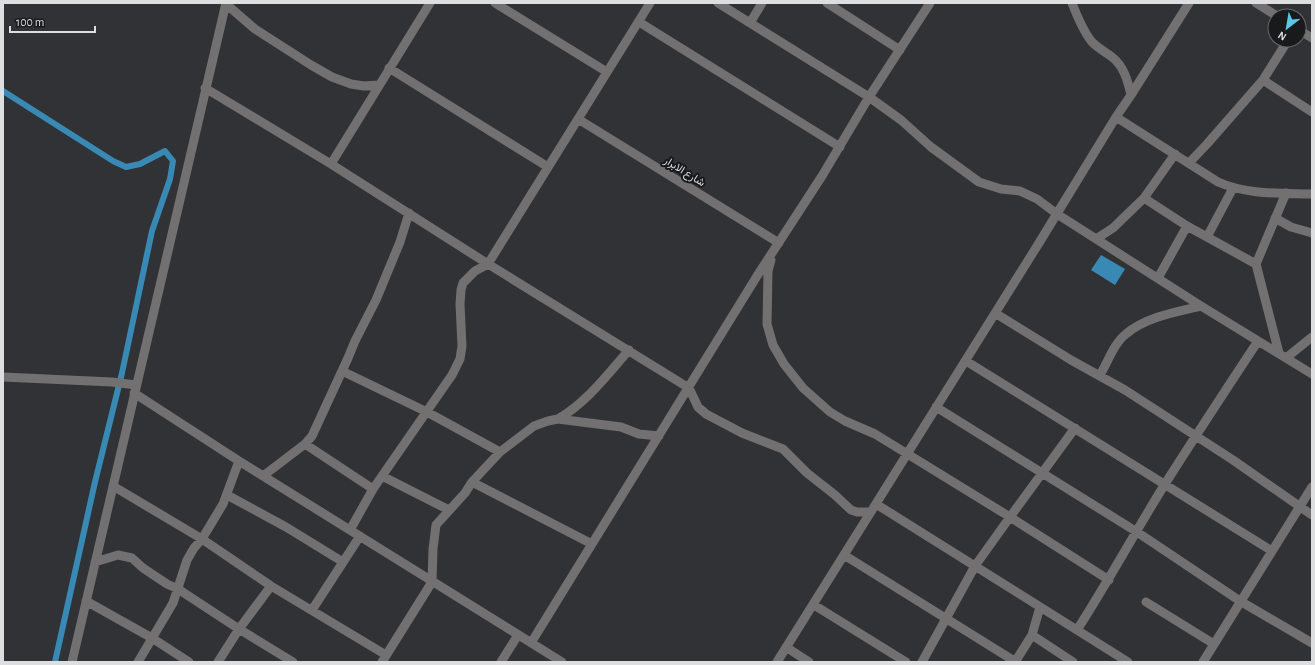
<svg xmlns="http://www.w3.org/2000/svg" width="1315" height="665" font-family="'Alegreya Sans',Vazirmatn,sans-serif">
	<style>
		.water { fill: #388ab5 }
		.lines { fill: none; stroke-linecap: round; stroke-linejoin: round }
		.canal { stroke: #388ab5; stroke-width: 6 }
		.minor { stroke: #727070; stroke-width: 9 }
		.labels { text-anchor: middle; stroke-width: 4; stroke-linejoin: round; paint-order: stroke }
		.street-label { font-size: 11px; fill: #dddee0; stroke: #191a1c }
	</style>
	<rect width="100%" height="100%" fill="#303236"/>
	<path class="water" d="M 1101,255 L 1125,269 L 1115,285 L 1091,270 Z"/>
	<g class="lines">
		<path class="canal" d="M 3,91 L 113,161 L 126,167 L 140,164 L 165,151 L 173,161 L 170,179 L 152,231 L 122,373 L 95,482 L 55,662"/>
		<path class="minor" d="M 495,3 L 607,72
			M 718,3 L 869,97 L 901,120 L 931,147 L 979,182 L 1001,189 L 1020,191 L 1037,199 L 1057,214 L 1201,306 L 1312,374
			M 827,3 L 900,50
			M 1072,3 C 1077,16 1083,31 1092,42 C 1098,48 1105,52 1112,57 C 1124,66 1128,82 1131,95
			M 1256,3 L 1277,16
			M 226,4 L 255,29 L 311,65 L 332,77 L 351,84 L 364,86 L 378,85
			M 639,22 L 840,147
			M 750,23 L 762,3
			M 1299,30 L 1312,38
			M 389,68 L 548,167
			M 1263,80 L 1312,112
			M 205,88 L 331,164 L 488,264 L 689,388 L 698,407 L 706,414 L 742,433 L 783,449 L 807,473 L 835,495 L 851,510 L 857,512 L 870,512
			M 1116,117 L 1218,182 C 1247,195 1281,193 1312,194
			M 578,119 L 779,243
			M 1189,163 L 1207,144 L 1263,80 L 1288,40
			M 331,164 L 430,3
			M 1144,198 L 1187,226 L 1256,264
			M 1275,218 L 1291,227 L 1312,233
			M 1207,237 L 1233,188
			M 1096,239 L 1113,228 L 1144,198 L 1175,154
			M 771,260 L 768,271 L 767,324 L 773,345 L 784,364 L 803,388 L 830,412 L 845,421 L 875,434 L 1010,517 L 1109,580
			M 1158,278 L 1187,226
			M 995,313 L 1071,360 L 1125,390 L 1233,460 L 1312,515
			M 1279,353 L 1256,264 L 1286,193
			M 1286,358 L 1312,337
			M 966,361 L 1272,551
			M 342,371 L 427,412 L 500,452
			M 1100,375 C 1108,362 1114,343 1126,334 C 1146,317 1176,312 1201,306
			M 3,377 L 112,382 L 136,385
			M 134,393 L 239,461 L 562,662
			M 936,407 L 1137,532 L 1240,601 L 1312,643
			M 558,419 C 587,402 607,375 629,350
			M 305,444 L 373,489
			M 263,476 L 305,444 L 312,436 L 348,358 L 355,341 L 376,300 L 400,242 L 409,213
			M 382,476 L 449,510
			M 472,482 L 592,544
			M 113,486 L 202,539 L 271,586 L 386,655
			M 227,495 L 286,527 L 343,562
			M 876,504 L 1128,662
			M 350,530 L 373,489 L 452,375 L 460,359 L 462,346 L 460,304 L 461,290 L 463,283 L 475,271 L 488,264 L 650,3
			M 844,555 L 1016,662
			M 95,562 L 118,555 L 132,558 L 143,568 L 167,584 L 178,589 L 239,629 L 293,662
			M 86,601 L 152,638 L 189,662
			M 1146,602 L 1214,644
			M 814,605 L 906,662
			M 312,610 L 360,536
			M 1077,630 C 1108,582 1135,532 1165,484 C 1196,435 1227,388 1258,341
			M 1032,635 L 1073,662
			M 531,643 L 757,276 L 822,176 L 869,97 L 930,3
			M 786,647 L 809,662
			M 72,662 L 226,3
			M 138,662 L 173,603 L 187,560 L 194,548 L 202,539 L 223,504 L 239,461
			M 218,662 L 239,629 L 271,586
			M 382,662 L 432,582 L 433,549 L 436,525 L 465,493 L 472,482 L 500,452 L 534,426 L 548,421 L 558,419 L 621,427 L 639,434 L 659,436
			M 501,662 L 518,635
			M 777,662 L 1039,243 L 1116,117 L 1131,95 L 1189,3
			M 922,662 L 975,566 L 1010,517 L 1075,428
			M 1015,662 L 1032,635 L 1040,607
			M 1203,662 L 1312,487"/>
	</g>
	<g class="labels">
		<g class="street-label">
			<text transform="translate(685 171) rotate(32)" y="4">شارع الابرار</text>
		</g>
	</g>
	<rect width="1315" height="665" fill="none" stroke="#dddee0" stroke-width="8"/>
	<g transform="translate(1287 28) rotate(211)"><circle r="19" fill="#191a1c" stroke="#67686a"/>
	<path d="M0-3L7 15L0 10L-7 15Z" fill="#59c8e4"/>
	<text y="-6" font-size="11" font-weight="bold" text-anchor="middle" fill="#dddee0">N</text>
	</g>
	<path d="M10 26v6h85v-6" fill="none" stroke="#dddee0" stroke-width="2"/>
	<text x="16" y="26" font-size="12" fill="#dddee0" stroke="#191a1c" stroke-width="3" paint-order="stroke">100 m</text>
</svg>
